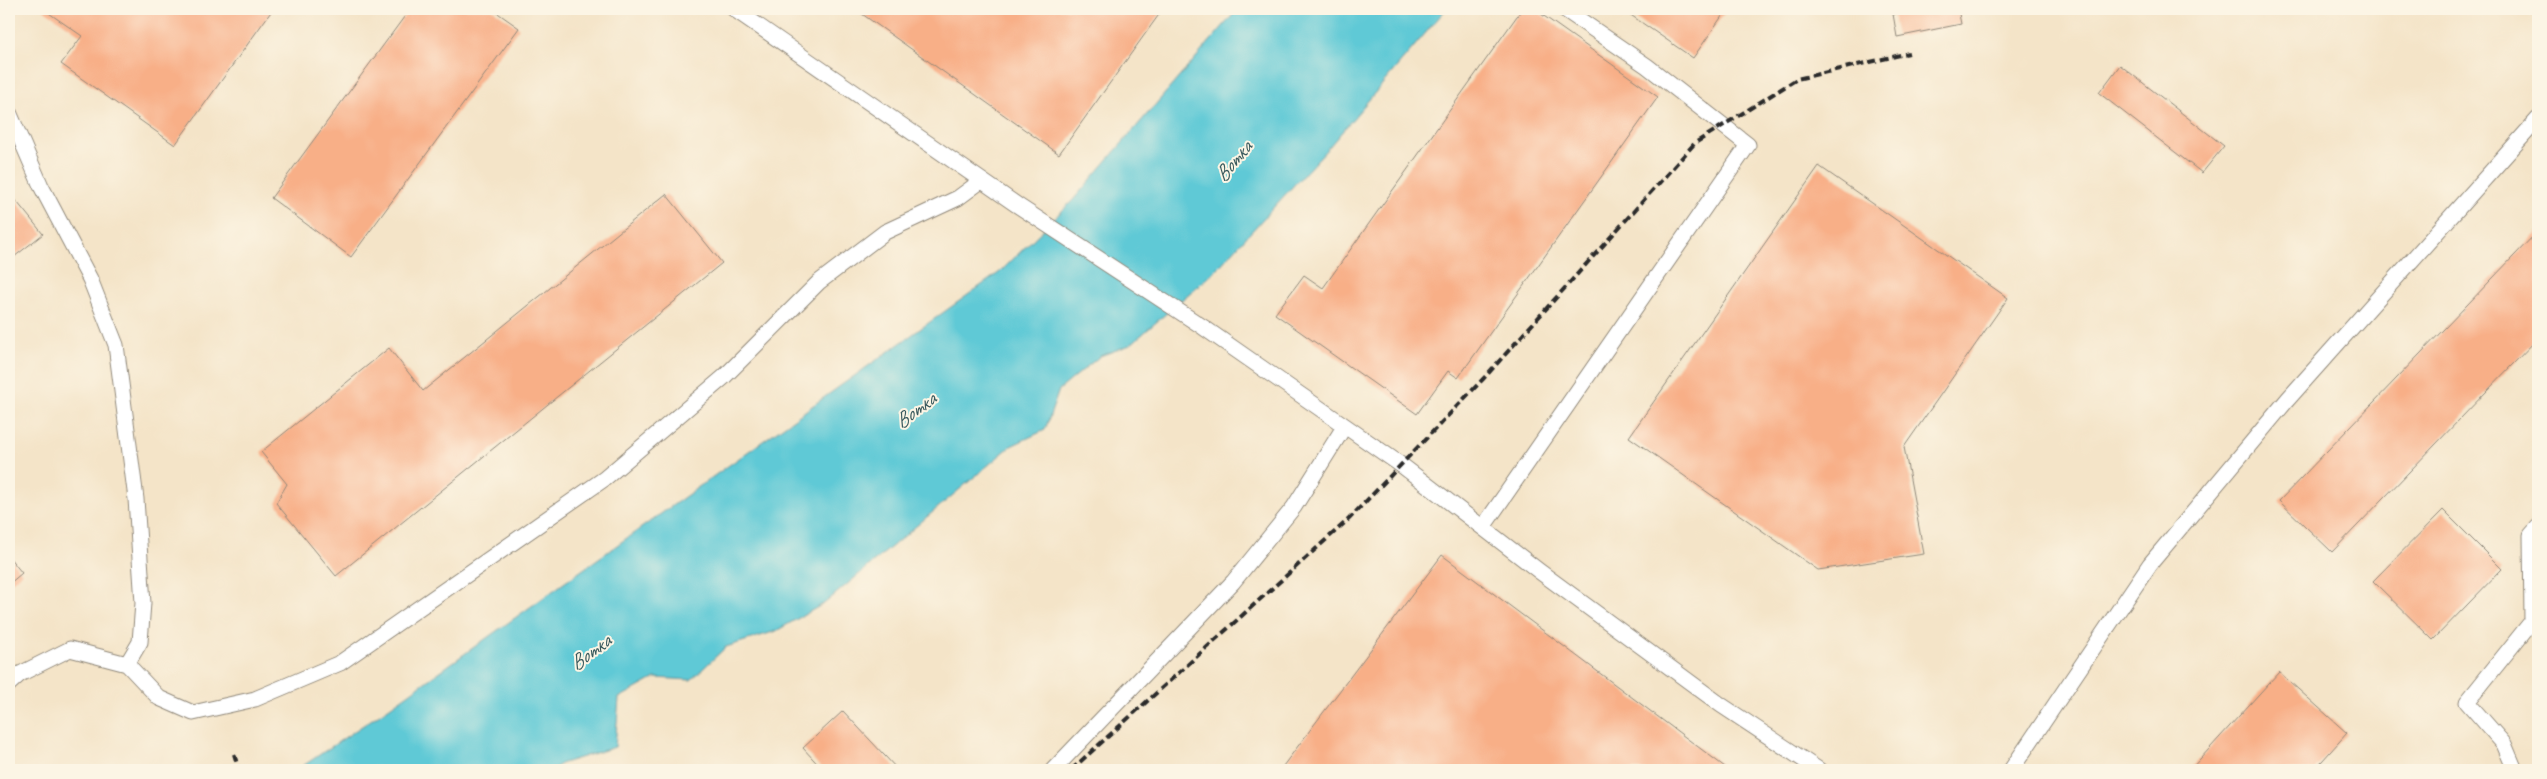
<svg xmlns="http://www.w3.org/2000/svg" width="2547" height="779" font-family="Caveat,sans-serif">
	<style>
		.water { fill: #5ec9d6; stroke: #447a80 }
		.building { fill: #f8af87 }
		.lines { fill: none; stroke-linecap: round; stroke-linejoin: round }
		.lane-casing { stroke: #90887a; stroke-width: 17 }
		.lane { stroke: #fff; stroke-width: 15 }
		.rail { stroke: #2b2b2b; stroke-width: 4; stroke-dasharray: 8 4; stroke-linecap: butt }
		.labels { text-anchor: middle; stroke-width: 4; stroke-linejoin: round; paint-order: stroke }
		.water-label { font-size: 21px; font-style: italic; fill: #3a5a5e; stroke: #fcf5e5 }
	</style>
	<rect width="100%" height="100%" fill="#fcf5e5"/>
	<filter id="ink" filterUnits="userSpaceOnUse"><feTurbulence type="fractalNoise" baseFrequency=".02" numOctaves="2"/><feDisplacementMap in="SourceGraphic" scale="10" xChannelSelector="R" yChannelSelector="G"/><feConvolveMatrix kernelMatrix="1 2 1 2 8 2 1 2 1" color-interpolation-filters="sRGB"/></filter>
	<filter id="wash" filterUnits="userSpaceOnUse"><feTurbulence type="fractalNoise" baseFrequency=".0096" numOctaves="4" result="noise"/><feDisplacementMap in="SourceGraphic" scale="20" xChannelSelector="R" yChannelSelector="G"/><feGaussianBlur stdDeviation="1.12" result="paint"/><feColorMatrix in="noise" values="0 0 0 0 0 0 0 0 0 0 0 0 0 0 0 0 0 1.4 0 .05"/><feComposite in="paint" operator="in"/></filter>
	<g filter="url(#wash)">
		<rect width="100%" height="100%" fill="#f4e4c8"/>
		<path class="water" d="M 1238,9 L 1446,9 L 1328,148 L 1216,270 L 1130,345 L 1100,356 L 1059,390 L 1045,430 L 1011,446 L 825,603 L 776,631 L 726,647 L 691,680 L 655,678 L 619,698 L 615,747 L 560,764 L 553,770 L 297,770 L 390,707 L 1000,272 L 1073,200 Z"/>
		<g id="blocks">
			<path class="building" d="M 43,9 L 273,9 L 175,145 L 61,64 L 82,36 Z
				M 410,9 L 492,9 L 519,28 L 351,257 L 271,198 Z
				M 855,9 L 1163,9 L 1059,154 Z
				M 1522,9 L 1534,9 L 1658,97 L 1458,378 L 1448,371 L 1417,414 L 1275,314 L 1304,275 L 1323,288 Z
				M 1622,9 L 1727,9 L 1693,58 Z
				M 1919,9 L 1958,9 L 1961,24 L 1897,37 L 1893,14 Z
				M 2120,65 L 2224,146 L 2202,173 L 2099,93 Z
				M 1819,166 L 2008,298 L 1904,447 L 1924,554 L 1818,570 L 1629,437 Z
				M 9,192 L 43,234 L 9,261 Z
				M 666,194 L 722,263 L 336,576 L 276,503 L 287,484 L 261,452 L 389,348 L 423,391 Z
				M 2538,231 L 2538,338 L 2332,552 L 2279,501 Z
				M 2443,510 L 2502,569 L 2433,640 L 2373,581 Z
				M 1442,555 L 1729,770 L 1280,770 Z
				M 9,557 L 22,573 L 9,584 Z
				M 2279,672 L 2347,733 L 2314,770 L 2190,770 Z
				M 843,711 L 898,770 L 823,770 L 803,748 Z"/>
		</g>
	</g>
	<g filter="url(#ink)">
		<use href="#blocks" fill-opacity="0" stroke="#90887a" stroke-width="1"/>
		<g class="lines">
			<g class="lane-casing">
				<path id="lane" d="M 734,9 L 1017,205 L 1203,327 L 1404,467 L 1539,571 L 1721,705 L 1819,770
					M 9,112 L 41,186 L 90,279 L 116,345 L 136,499 L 143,603 L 140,642 L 127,664
					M 1483,527 L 1748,145 L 1647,66 L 1564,9
					M 9,684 L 20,674 L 70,649 L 127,664 L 159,698 L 193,713 L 255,699 L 340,663 L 604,479 L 724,377 L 819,282 L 885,232 L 958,198 L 981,181
					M 1053,770 L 1233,582 L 1294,507 L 1344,427
					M 2011,770 L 2150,564 L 2288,399 L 2538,119
					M 2515,770 L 2504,744 L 2467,702 L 2532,621 L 2531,535 L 2538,527"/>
			</g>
			<use href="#lane" class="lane"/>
			<path class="rail" d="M 234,754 L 239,770
				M 1071,770 L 1349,519 L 1484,378 L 1695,143 L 1797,79 L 1909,53"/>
		</g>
	</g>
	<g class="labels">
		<g class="water-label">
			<text transform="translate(1233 161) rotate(-50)" y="7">Вотка</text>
			<text transform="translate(915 410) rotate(-37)" y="7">Вотка</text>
			<text transform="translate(590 652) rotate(-37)" y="7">Вотка</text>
		</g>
	</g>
	<rect width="2547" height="779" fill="none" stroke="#fcf5e5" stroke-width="30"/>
</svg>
